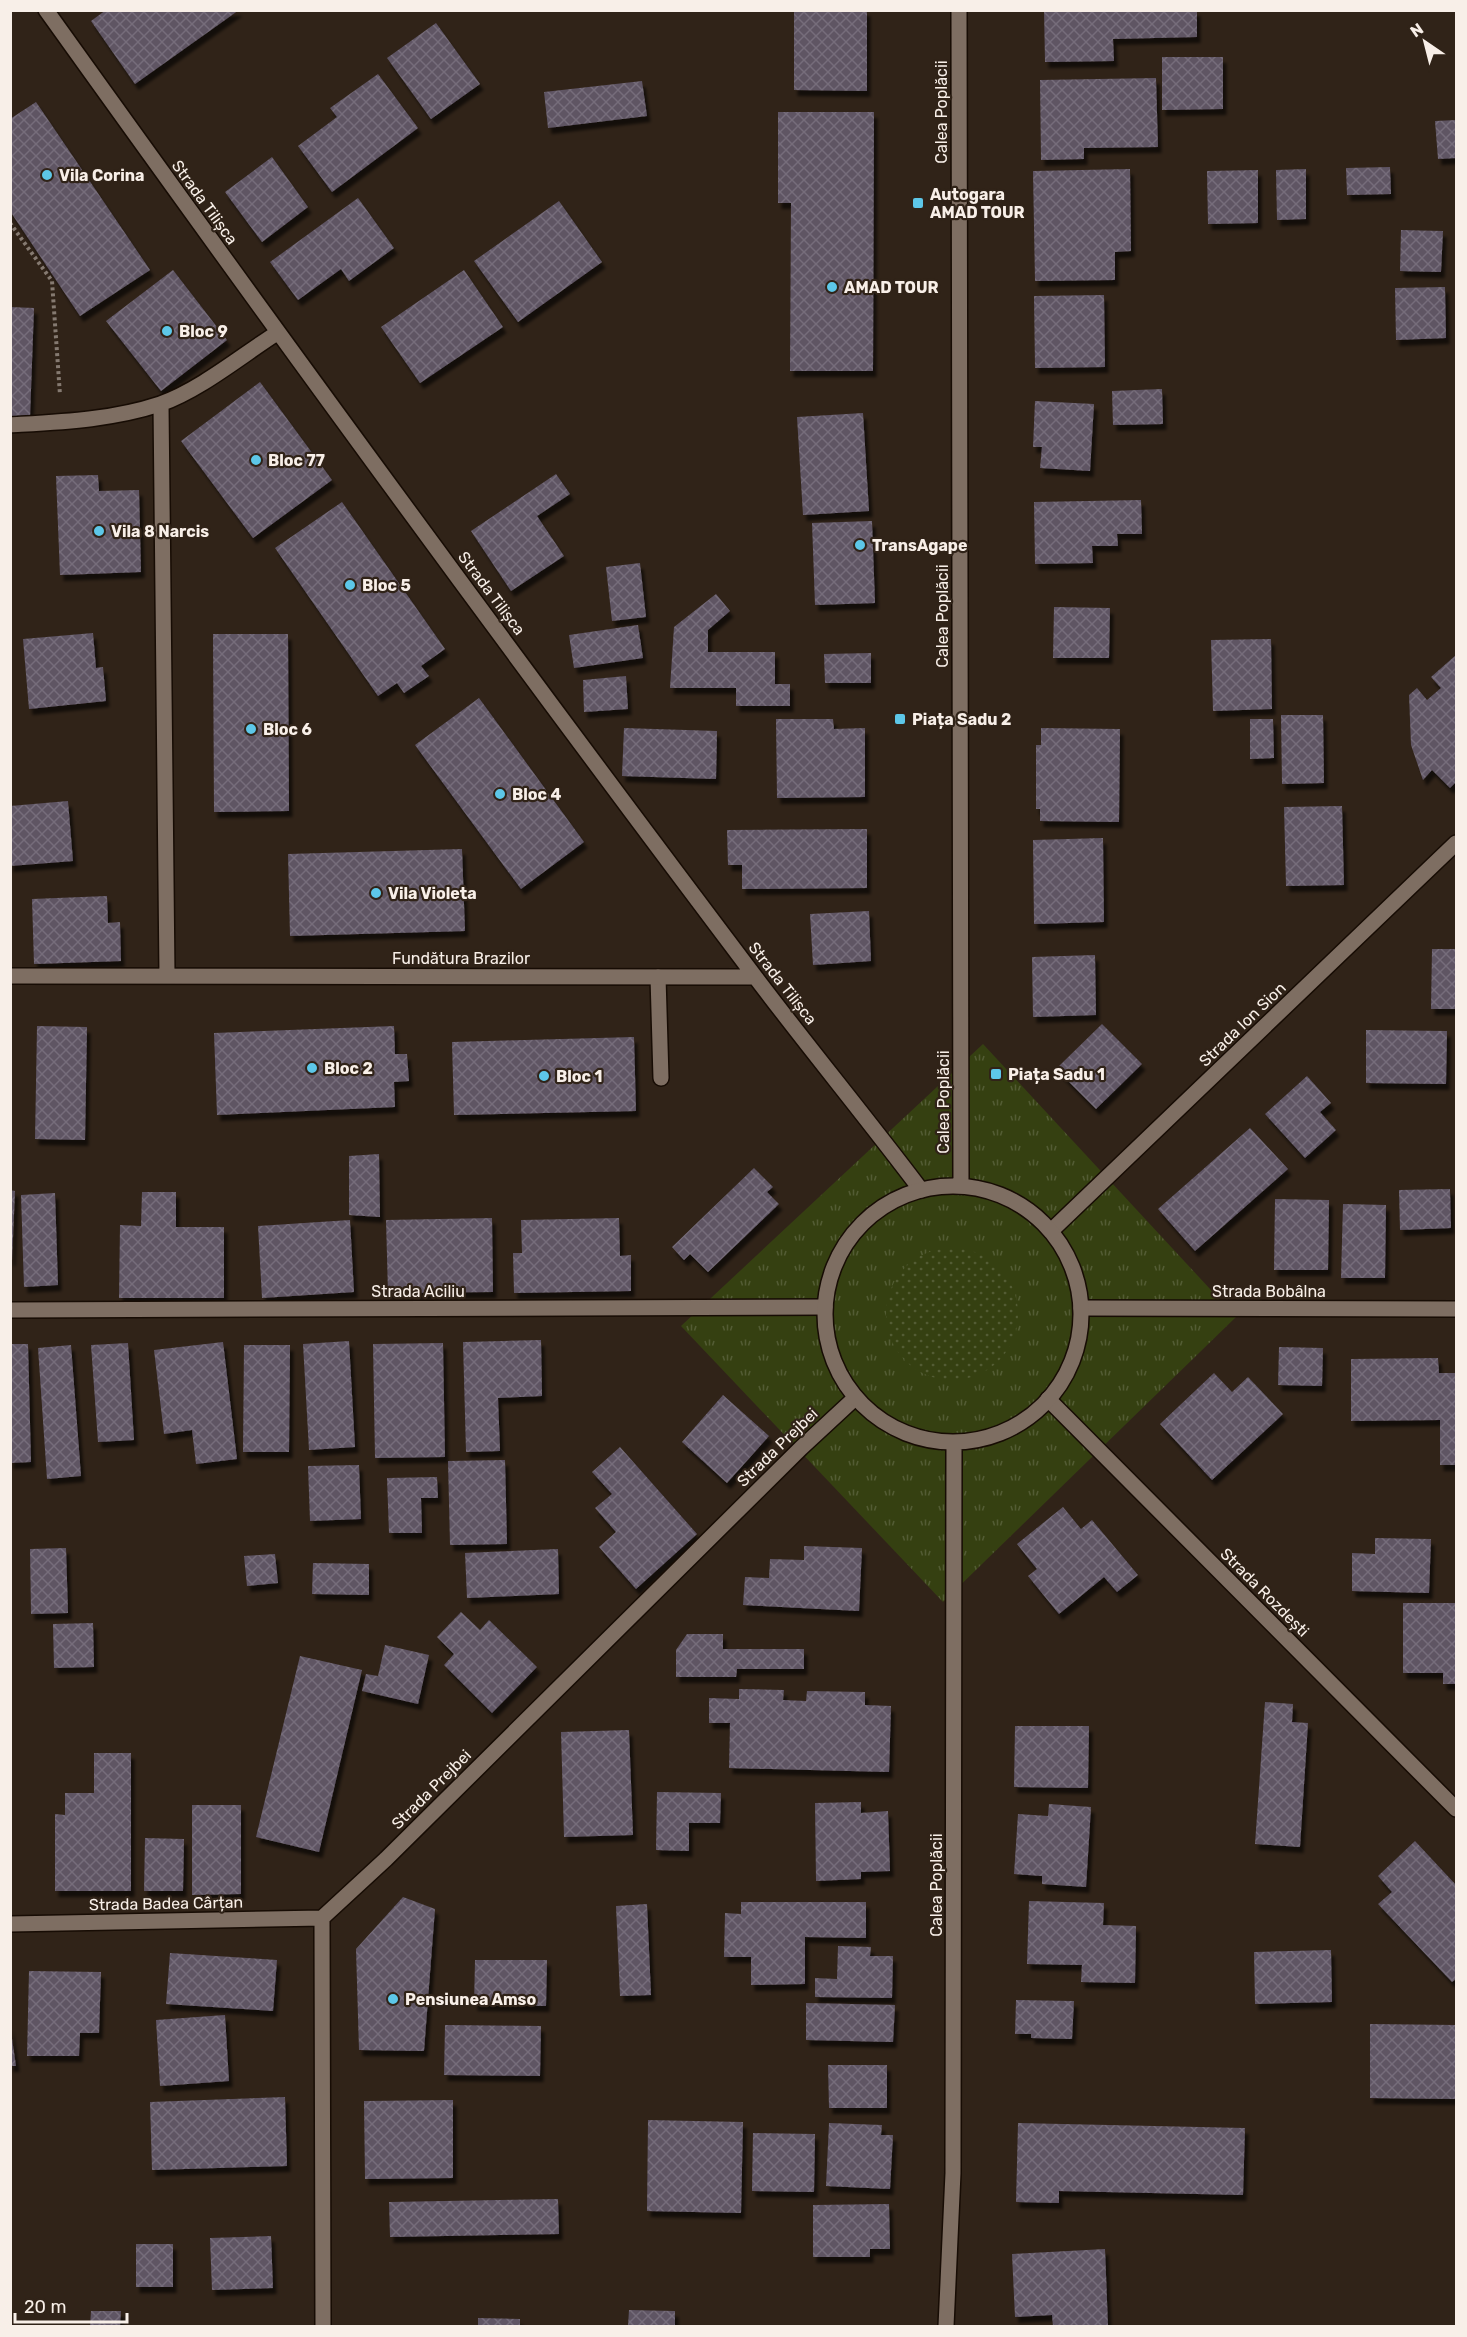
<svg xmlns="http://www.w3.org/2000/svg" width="1467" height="2337" font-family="Rubik,sans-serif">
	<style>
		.grass { fill: url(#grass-tufts) }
		.park { fill: url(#park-dots) }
		.building { fill: url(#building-cross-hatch); filter: url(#shadow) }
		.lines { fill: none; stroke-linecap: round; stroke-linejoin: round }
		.lane-casing { stroke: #170c04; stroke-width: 18 }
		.street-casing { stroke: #170c04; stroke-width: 18 }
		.secondary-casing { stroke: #170c04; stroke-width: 18 }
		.path { stroke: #857a71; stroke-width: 4; stroke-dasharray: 3 3; stroke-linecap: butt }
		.lane { stroke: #7e6e62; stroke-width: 15 }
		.street { stroke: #7e6e62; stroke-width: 15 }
		.secondary { stroke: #7e6e62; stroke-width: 15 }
		.poi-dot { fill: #5dc7e8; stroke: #302318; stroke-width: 2 }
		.labels { text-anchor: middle; stroke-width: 4.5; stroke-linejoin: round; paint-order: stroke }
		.street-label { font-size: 16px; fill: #f8efe8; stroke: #302318 }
		.poi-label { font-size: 16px; font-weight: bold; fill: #f8efe8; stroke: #302318; text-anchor: start }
	</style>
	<defs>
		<pattern id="grass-tufts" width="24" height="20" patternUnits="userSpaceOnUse" patternTransform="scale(1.5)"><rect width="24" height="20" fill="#354011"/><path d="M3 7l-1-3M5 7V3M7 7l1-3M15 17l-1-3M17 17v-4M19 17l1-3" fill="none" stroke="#535c34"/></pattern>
		<pattern id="park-dots" width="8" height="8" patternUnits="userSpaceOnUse" patternTransform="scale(1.5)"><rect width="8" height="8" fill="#354011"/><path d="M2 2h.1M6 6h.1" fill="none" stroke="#535c34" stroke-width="1.8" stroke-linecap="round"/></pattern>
		<pattern id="building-cross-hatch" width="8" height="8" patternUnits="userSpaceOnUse" patternTransform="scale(1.5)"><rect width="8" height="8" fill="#5e5464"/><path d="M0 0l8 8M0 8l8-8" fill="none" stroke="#766d7a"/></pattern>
		<filter id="shadow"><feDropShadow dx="3.5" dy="6" stdDeviation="1.5" flood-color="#0009"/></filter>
	</defs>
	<rect width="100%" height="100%" fill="#302318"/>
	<path class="grass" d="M 983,1044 L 1236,1317 L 943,1602 L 681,1326 Z"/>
	<path class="park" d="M886 1314a66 66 0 1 1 132 0a66 66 0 1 1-132 0Z"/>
	<path class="building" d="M 106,10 L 239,10 L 135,84 L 91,21 Z
		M 794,10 L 867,10 L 867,91 L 794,90 Z
		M 1044,10 L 1197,10 L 1197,37 L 1113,39 L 1114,61 L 1045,62 Z
		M 436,23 L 480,84 L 431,119 L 387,58 Z
		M 1162,57 L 1223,57 L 1223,109 L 1162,110 Z
		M 378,74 L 418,128 L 332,192 L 298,146 L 337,117 L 330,108 Z
		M 1156,78 L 1158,147 L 1084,148 L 1084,159 L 1041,160 L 1040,80 Z
		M 642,81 L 647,116 L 548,128 L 544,92 Z
		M 36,102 L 150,270 L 80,316 L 10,211 L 10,119 Z
		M 778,112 L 874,112 L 873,371 L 790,371 L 791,203 L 778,203 Z
		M 1456,120 L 1456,158 L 1438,159 L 1435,121 Z
		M 272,157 L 308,207 L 262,242 L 225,192 Z
		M 1390,167 L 1391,194 L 1347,195 L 1346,168 Z
		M 1130,169 L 1131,251 L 1115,252 L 1115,280 L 1035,281 L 1033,171 Z
		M 1306,169 L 1306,219 L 1277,220 L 1276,170 Z
		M 1258,170 L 1258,223 L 1208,224 L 1207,171 Z
		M 358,198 L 394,248 L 349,281 L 341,269 L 298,300 L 270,262 Z
		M 559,201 L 602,262 L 518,322 L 474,261 Z
		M 1401,230 L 1443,231 L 1441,272 L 1400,271 Z
		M 173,270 L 227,340 L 161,391 L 106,321 Z
		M 464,270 L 503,327 L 420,383 L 381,327 Z
		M 1445,287 L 1446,338 L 1396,340 L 1395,288 Z
		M 1104,295 L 1105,367 L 1035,368 L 1034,296 Z
		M 10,307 L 34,308 L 30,417 L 10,417 Z
		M 260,382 L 332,480 L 253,538 L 181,441 Z
		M 1162,389 L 1163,424 L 1113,425 L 1112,391 Z
		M 1035,401 L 1094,404 L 1090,471 L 1040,468 L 1042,447 L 1033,447 Z
		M 863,413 L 869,511 L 803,515 L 797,417 Z
		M 556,474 L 570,494 L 537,516 L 564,556 L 511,591 L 471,531 Z
		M 98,475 L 99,491 L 139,490 L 141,572 L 60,575 L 56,476 Z
		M 1141,500 L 1142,534 L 1117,534 L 1118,546 L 1092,546 L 1093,563 L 1035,564 L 1034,502 Z
		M 342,502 L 445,649 L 421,666 L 429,676 L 404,693 L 397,683 L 378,696 L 275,548 Z
		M 872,521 L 875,603 L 815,605 L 812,523 Z
		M 640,563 L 646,617 L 612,621 L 606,567 Z
		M 716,594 L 730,611 L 708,630 L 708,652 L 775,652 L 775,684 L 790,684 L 790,706 L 736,706 L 736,688 L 670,688 L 674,627 Z
		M 1054,607 L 1110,608 L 1109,658 L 1053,658 Z
		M 638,625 L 643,658 L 574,668 L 569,635 Z
		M 93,633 L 96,668 L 103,667 L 106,701 L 29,709 L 23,639 Z
		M 213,634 L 288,634 L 289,811 L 214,812 Z
		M 1271,639 L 1272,709 L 1213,711 L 1211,640 Z
		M 871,653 L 871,683 L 825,683 L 824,654 Z
		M 1456,655 L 1456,782 L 1450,788 L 1432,770 L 1423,780 L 1411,745 L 1409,695 L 1417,688 L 1427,700 L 1441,688 L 1431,677 Z
		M 626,676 L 628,709 L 584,712 L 583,680 Z
		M 479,698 L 584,842 L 521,889 L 415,745 Z
		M 1281,715 L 1323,715 L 1324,783 L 1282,784 Z
		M 776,719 L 833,719 L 834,729 L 865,728 L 865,797 L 777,798 Z
		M 1250,719 L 1273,719 L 1274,758 L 1250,759 Z
		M 624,728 L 717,731 L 716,779 L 622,776 Z
		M 1041,728 L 1120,729 L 1119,822 L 1040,821 L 1040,809 L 1036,809 L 1036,745 L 1041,745 Z
		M 68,801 L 73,861 L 10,866 L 10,806 Z
		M 1342,806 L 1344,885 L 1286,886 L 1284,807 Z
		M 867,829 L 867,888 L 742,889 L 742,865 L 728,865 L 727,830 Z
		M 1103,838 L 1104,922 L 1034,924 L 1033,840 Z
		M 462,849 L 465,931 L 290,936 L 288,854 Z
		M 107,896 L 108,923 L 120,922 L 121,961 L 34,964 L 32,899 Z
		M 869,911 L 871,961 L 813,965 L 810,914 Z
		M 1432,949 L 1456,949 L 1456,1009 L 1431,1009 Z
		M 1095,955 L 1096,1015 L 1033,1017 L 1032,957 Z
		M 1102,1024 L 1142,1064 L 1096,1109 L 1056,1069 Z
		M 37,1026 L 87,1027 L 85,1140 L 35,1139 Z
		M 394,1026 L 395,1054 L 407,1054 L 409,1081 L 394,1082 L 395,1107 L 217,1115 L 214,1033 Z
		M 1366,1030 L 1447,1031 L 1446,1084 L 1366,1083 Z
		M 634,1037 L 636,1111 L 454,1115 L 452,1042 Z
		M 1307,1076 L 1331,1103 L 1320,1112 L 1336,1130 L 1305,1158 L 1265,1114 Z
		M 1250,1128 L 1288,1169 L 1195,1251 L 1158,1209 Z
		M 379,1154 L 380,1217 L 349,1215 L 349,1156 Z
		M 754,1168 L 773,1187 L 767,1192 L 779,1204 L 708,1272 L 690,1254 L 684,1260 L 672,1247 Z
		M 1450,1189 L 1451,1228 L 1400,1230 L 1399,1190 Z
		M 10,1190 L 15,1191 L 12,1260 L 10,1260 Z
		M 142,1192 L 176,1192 L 176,1227 L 224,1227 L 224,1298 L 119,1298 L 120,1225 L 141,1226 Z
		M 55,1193 L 58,1285 L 24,1287 L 21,1195 Z
		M 1275,1199 L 1329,1200 L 1328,1270 L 1274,1270 Z
		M 1343,1204 L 1386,1205 L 1385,1278 L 1341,1278 Z
		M 492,1218 L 493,1292 L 388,1293 L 386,1220 Z
		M 619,1218 L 620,1256 L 631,1255 L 631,1291 L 514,1293 L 513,1253 L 522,1253 L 521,1220 Z
		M 350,1220 L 354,1292 L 262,1298 L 258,1226 Z
		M 541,1340 L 542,1396 L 498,1398 L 500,1451 L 466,1452 L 463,1342 Z
		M 349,1341 L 355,1447 L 309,1450 L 303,1344 Z
		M 223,1342 L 237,1459 L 196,1464 L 192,1430 L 164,1434 L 154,1350 Z
		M 128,1343 L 134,1440 L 98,1442 L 91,1345 Z
		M 443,1343 L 445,1457 L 375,1458 L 373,1344 Z
		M 10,1344 L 28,1344 L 31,1462 L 10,1463 Z
		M 71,1345 L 81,1476 L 47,1479 L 38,1348 Z
		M 244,1345 L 290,1345 L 289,1452 L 243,1452 Z
		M 1279,1347 L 1323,1348 L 1322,1386 L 1278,1385 Z
		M 1438,1358 L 1439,1373 L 1456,1373 L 1456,1465 L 1440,1465 L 1440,1420 L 1351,1421 L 1351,1359 Z
		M 1214,1373 L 1232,1392 L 1248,1377 L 1283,1414 L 1212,1480 L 1160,1424 Z
		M 723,1395 L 769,1436 L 727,1483 L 682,1442 Z
		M 620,1447 L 697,1534 L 636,1589 L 599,1547 L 616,1532 L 595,1508 L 612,1494 L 592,1472 Z
		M 505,1460 L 507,1544 L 450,1545 L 448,1461 Z
		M 359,1465 L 361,1519 L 310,1521 L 308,1466 Z
		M 437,1477 L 438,1498 L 421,1498 L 422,1533 L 389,1533 L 387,1478 Z
		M 1063,1507 L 1081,1529 L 1092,1520 L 1138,1575 L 1117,1592 L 1104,1577 L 1059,1614 L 1028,1576 L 1037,1569 L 1017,1544 Z
		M 1375,1538 L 1431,1539 L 1429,1593 L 1352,1591 L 1352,1553 L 1375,1554 Z
		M 804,1546 L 862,1548 L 859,1611 L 743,1605 L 745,1577 L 769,1578 L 770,1559 L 804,1560 Z
		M 66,1548 L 68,1613 L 31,1614 L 30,1549 Z
		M 558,1549 L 559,1594 L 467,1598 L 465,1553 Z
		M 275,1554 L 278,1583 L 247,1586 L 244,1556 Z
		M 313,1563 L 369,1564 L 369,1595 L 312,1594 Z
		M 1403,1603 L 1456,1603 L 1456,1684 L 1443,1684 L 1443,1673 L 1403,1673 Z
		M 461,1612 L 480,1630 L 489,1620 L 537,1667 L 492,1713 L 444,1665 L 454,1654 L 437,1637 Z
		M 93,1623 L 94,1667 L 54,1668 L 53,1624 Z
		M 687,1634 L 723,1634 L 723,1649 L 804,1649 L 804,1669 L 737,1669 L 736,1677 L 676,1677 L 676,1650 Z
		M 385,1645 L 429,1655 L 418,1704 L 362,1691 L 366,1674 L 378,1676 Z
		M 300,1656 L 362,1670 L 319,1852 L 256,1837 Z
		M 739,1689 L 784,1690 L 783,1700 L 806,1701 L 807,1691 L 865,1692 L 865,1705 L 891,1706 L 889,1772 L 729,1768 L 730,1723 L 709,1723 L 709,1698 L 739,1699 Z
		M 1265,1702 L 1293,1704 L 1292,1722 L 1308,1723 L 1300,1847 L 1255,1844 Z
		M 1015,1726 L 1089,1726 L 1088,1788 L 1014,1787 Z
		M 629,1730 L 633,1835 L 564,1837 L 561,1732 Z
		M 94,1753 L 131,1753 L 131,1891 L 55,1891 L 55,1814 L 65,1815 L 65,1793 L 94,1793 Z
		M 657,1792 L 721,1793 L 720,1823 L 689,1823 L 689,1851 L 656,1850 Z
		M 861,1802 L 861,1813 L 888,1811 L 890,1871 L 861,1872 L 861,1879 L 816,1881 L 815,1803 Z
		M 1049,1804 L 1091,1807 L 1086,1887 L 1042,1884 L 1042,1876 L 1014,1874 L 1018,1814 L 1048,1816 Z
		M 192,1805 L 241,1805 L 241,1894 L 192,1895 Z
		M 145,1838 L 184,1839 L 183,1891 L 144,1891 Z
		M 1415,1841 L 1456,1885 L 1456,1979 L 1452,1982 L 1378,1904 L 1392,1892 L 1378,1876 Z
		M 403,1897 L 435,1909 L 424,2051 L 359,2050 L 356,1949 Z
		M 1029,1901 L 1104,1903 L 1103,1925 L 1136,1926 L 1135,1983 L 1081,1982 L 1082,1965 L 1027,1964 Z
		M 741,1902 L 866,1902 L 866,1938 L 805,1937 L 805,1984 L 751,1985 L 751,1957 L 724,1957 L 725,1913 L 741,1914 Z
		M 647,1904 L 651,1995 L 620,1996 L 616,1906 Z
		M 838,1946 L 871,1947 L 870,1956 L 893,1956 L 892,1998 L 815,1997 L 815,1978 L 837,1979 Z
		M 1331,1950 L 1332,2002 L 1255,2004 L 1254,1952 Z
		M 170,1953 L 277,1960 L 273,2011 L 166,2004 Z
		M 475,1960 L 547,1960 L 546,2006 L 474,2005 Z
		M 29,1971 L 101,1972 L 99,2033 L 80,2033 L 79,2056 L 27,2056 Z
		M 1016,2000 L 1074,2001 L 1072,2039 L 1031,2038 L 1031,2034 L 1015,2034 Z
		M 806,2003 L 895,2005 L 893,2042 L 806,2040 Z
		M 225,2015 L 229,2081 L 160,2086 L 156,2020 Z
		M 1370,2024 L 1456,2025 L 1456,2099 L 1370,2098 Z
		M 10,2025 L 16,2066 L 10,2066 Z
		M 445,2025 L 541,2026 L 540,2076 L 444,2075 Z
		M 828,2065 L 887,2065 L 887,2108 L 829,2108 Z
		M 285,2097 L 287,2166 L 152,2170 L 150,2102 Z
		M 453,2100 L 453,2178 L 365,2179 L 364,2101 Z
		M 648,2120 L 743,2122 L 741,2213 L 647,2211 Z
		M 829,2123 L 882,2125 L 881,2135 L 893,2135 L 890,2189 L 826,2186 Z
		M 1018,2123 L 1245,2128 L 1243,2195 L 1059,2191 L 1059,2203 L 1016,2202 Z
		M 753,2133 L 815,2134 L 814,2192 L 752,2191 Z
		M 558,2199 L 559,2234 L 390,2237 L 389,2202 Z
		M 889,2204 L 890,2249 L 870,2249 L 870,2257 L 813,2257 L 813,2205 Z
		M 271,2236 L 273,2288 L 212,2290 L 210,2238 Z
		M 136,2244 L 173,2244 L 173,2287 L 136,2287 Z
		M 1105,2249 L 1108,2326 L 1053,2326 L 1052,2315 L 1015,2317 L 1012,2254 Z
		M 629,2310 L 675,2311 L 675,2326 L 628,2326 Z
		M 91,2311 L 121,2311 L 120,2326 L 90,2326 Z
		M 478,2318 L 520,2319 L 520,2326 L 478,2326 Z"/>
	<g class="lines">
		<g class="lane-casing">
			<path id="lane" d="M 658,977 L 661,1078"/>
		</g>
		<g class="street-casing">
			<path id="street" d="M 46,10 C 278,334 513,656 753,974 C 808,1047 866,1117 921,1190
				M 161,404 L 167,975
				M 10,425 C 60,422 112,420 160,404 C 200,390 241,356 277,333
				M 10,976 L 755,977
				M 1051,1231 L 1456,843
				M 1081,1308 L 1456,1309
				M 10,1310 L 825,1307
				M 1048,1399 L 1456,1809
				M 10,1924 L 322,1918
				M 323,2326 L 322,1918 L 386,1859 L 801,1448 L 855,1398"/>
		</g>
		<g class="secondary-casing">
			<path id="secondary" d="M 959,10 L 961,1186
				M825 1314a128 128 0 1 1 256 0a128 128 0 1 1-256 0Z
				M 946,2326 L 953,2173 L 954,1443"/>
		</g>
		<path class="path" d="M 10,223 L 52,281 L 60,395"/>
		<use href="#lane" class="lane"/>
		<use href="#street" class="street"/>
		<use href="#secondary" class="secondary"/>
	</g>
	<g class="poi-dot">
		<circle cx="47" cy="175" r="6"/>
		<rect x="912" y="197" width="12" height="12" rx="3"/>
		<circle cx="832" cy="287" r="6"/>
		<circle cx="167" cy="331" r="6"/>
		<circle cx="256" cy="460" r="6"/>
		<circle cx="99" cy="531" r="6"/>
		<circle cx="860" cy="545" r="6"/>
		<circle cx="350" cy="585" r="6"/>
		<rect x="894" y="713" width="12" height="12" rx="3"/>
		<circle cx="251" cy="729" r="6"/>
		<circle cx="500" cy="794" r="6"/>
		<circle cx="376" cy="893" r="6"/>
		<circle cx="312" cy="1068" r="6"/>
		<rect x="990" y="1068" width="12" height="12" rx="3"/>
		<circle cx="544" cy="1076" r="6"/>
		<circle cx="393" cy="1999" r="6"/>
	</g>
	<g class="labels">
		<g class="street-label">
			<text transform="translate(941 112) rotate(-90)" y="6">Calea Poplăcii</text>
			<text transform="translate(205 202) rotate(54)" y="6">Strada Tilișca</text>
			<text transform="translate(492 593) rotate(53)" y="6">Strada Tilișca</text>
			<text transform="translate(942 616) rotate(-90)" y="6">Calea Poplăcii</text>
			<text x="461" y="964">Fundătura Brazilor</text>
			<text transform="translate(783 983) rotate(52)" y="6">Strada Tilișca</text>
			<text transform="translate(1242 1024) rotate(-44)" y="6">Strada Ion Sion</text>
			<text transform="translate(943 1102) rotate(-90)" y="6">Calea Poplăcii</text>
			<text x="418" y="1297">Strada Aciliu</text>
			<text x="1269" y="1297">Strada Bobâlna</text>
			<text transform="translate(777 1447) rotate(-44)" y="6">Strada Prejbei</text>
			<text transform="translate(1265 1592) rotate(45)" y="6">Strada Rozdești</text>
			<text transform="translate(431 1789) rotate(-45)" y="6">Strada Prejbei</text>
			<text transform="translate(936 1885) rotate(-90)" y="6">Calea Poplăcii</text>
			<text transform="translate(166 1903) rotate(-1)" y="6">Strada Badea Cârțan</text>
		</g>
		<g class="poi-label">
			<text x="59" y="181">Vila Corina</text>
			<text x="930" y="200">Autogara<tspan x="930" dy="18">AMAD TOUR</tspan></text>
			<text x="844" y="293">AMAD TOUR</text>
			<text x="179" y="337">Bloc 9</text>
			<text x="268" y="466">Bloc 77</text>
			<text x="111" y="537">Vila 8 Narcis</text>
			<text x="872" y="551">TransAgape</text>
			<text x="362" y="591">Bloc 5</text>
			<text x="912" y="725">Piața Sadu 2</text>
			<text x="263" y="735">Bloc 6</text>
			<text x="512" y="800">Bloc 4</text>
			<text x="388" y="899">Vila Violeta</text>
			<text x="324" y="1074">Bloc 2</text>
			<text x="1008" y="1080">Piața Sadu 1</text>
			<text x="556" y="1082">Bloc 1</text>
			<text x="405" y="2005">Pensiunea Amso</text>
		</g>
	</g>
	<rect width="1467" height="2337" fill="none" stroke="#f8efe8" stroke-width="24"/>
	<g transform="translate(1425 42) rotate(325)" stroke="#302318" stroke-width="4.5" paint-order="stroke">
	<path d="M0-4.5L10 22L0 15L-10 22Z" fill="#f8efe8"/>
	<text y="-9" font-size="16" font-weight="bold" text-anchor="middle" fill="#f8efe8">N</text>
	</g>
	<path d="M15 2313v9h112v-9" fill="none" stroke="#f8efe8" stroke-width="3"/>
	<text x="24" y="2313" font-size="18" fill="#f8efe8" stroke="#302318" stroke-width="4.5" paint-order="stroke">20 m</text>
</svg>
